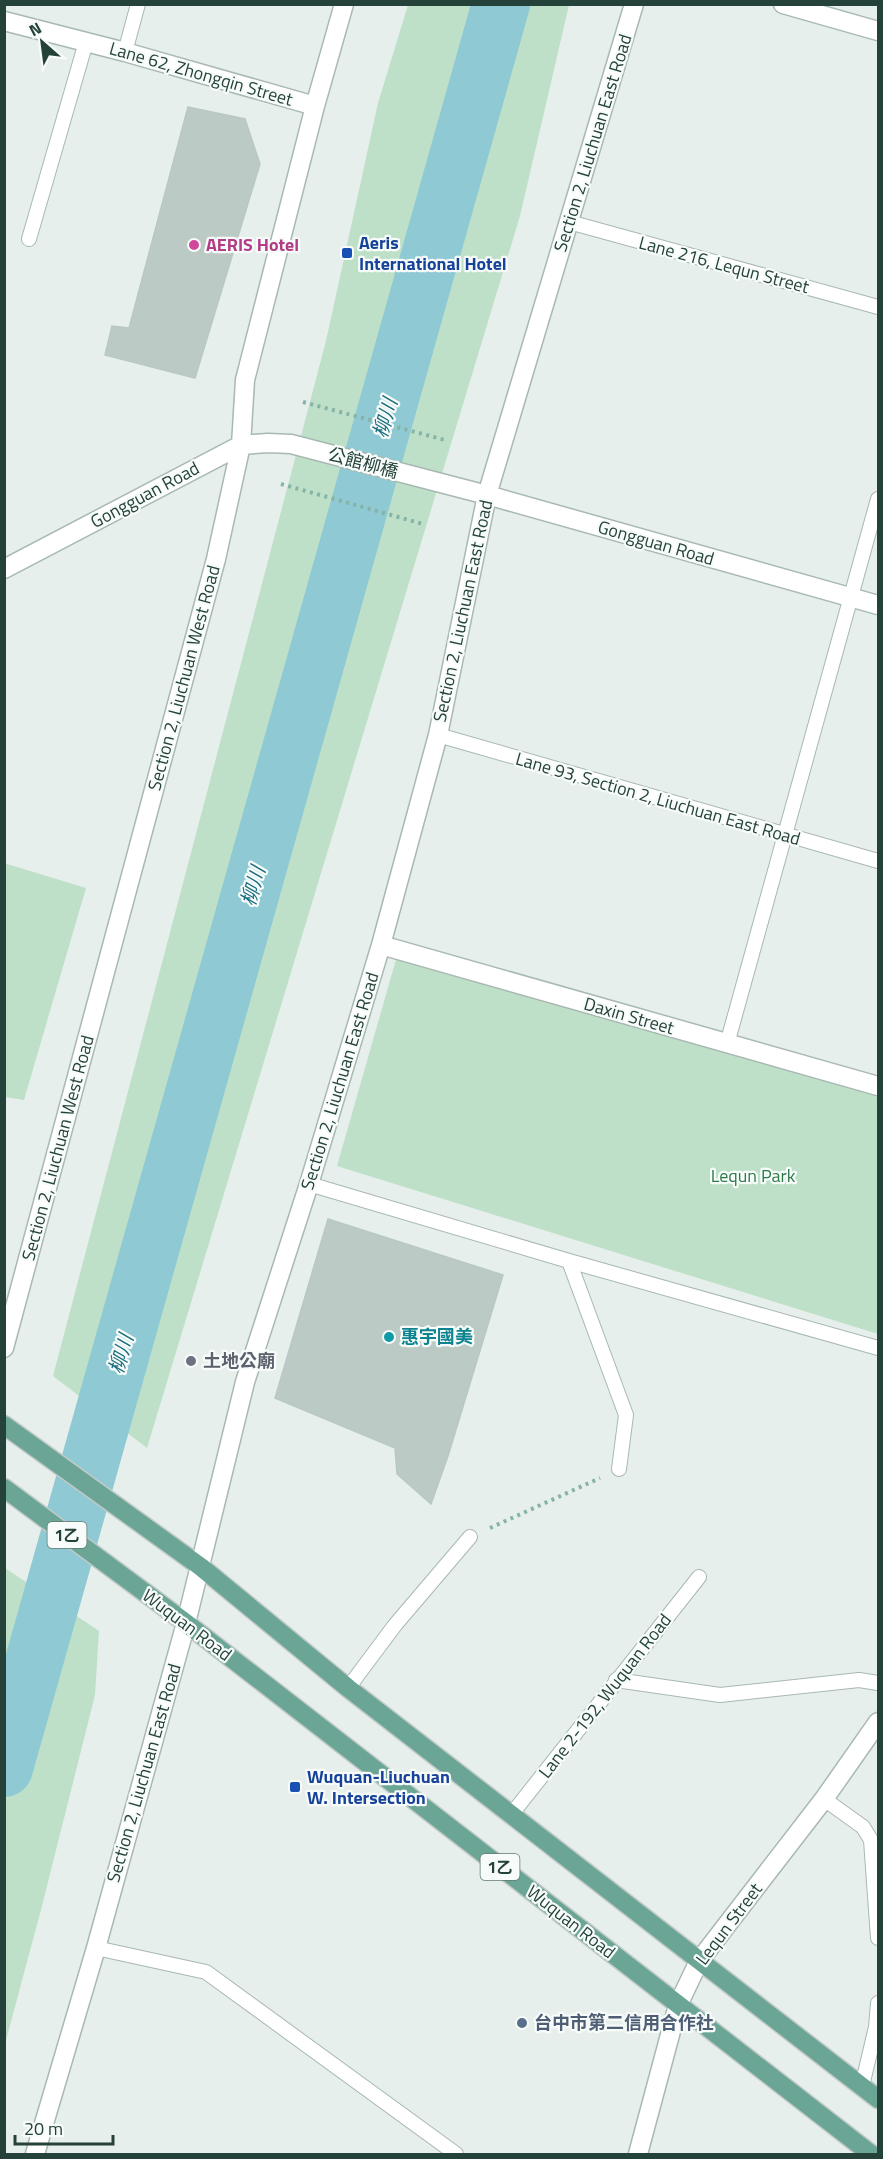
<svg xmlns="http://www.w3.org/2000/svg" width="883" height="2159" font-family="'Titillium Web','Noto Sans TC',sans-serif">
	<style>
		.green { fill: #bfe0c8 }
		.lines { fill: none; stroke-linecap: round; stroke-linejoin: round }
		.river { stroke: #8ec9d4; stroke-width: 58 }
		.building { fill: #bbcac4; stroke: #b8c9c2; stroke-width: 1.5 }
		.lane-casing { stroke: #a8b8b2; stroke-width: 16 }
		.street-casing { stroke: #a8b8b2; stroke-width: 21 }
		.primary-casing { stroke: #c2cac8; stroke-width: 21 }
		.path { stroke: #86b3a5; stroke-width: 4; stroke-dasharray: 3 4.5; stroke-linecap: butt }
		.lane { stroke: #fff; stroke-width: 14 }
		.street { stroke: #fff; stroke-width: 18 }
		.primary { stroke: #6aa596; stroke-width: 18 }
		.hotel-dot { fill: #d1479c; stroke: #f7fbf9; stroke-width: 2 }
		.transit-dot { fill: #1a4fb4; stroke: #f7fbf9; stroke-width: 2 }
		.culture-dot { fill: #0f9aa8; stroke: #f7fbf9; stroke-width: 2 }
		.worship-dot { fill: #6b7280; stroke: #f7fbf9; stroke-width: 2 }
		.service-dot { fill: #5c6f8a; stroke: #f7fbf9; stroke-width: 2 }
		.labels { text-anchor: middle; stroke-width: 4.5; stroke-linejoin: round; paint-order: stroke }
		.shield { fill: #f7fbf9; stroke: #637a73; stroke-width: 1.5 }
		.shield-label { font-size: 16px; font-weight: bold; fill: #24423a }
		.street-label { font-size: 18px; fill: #24423a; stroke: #f7fbf9 }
		.transit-label { font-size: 18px; font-weight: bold; fill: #164399; stroke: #f7fbf9; text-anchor: start }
		.hotel-label { font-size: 18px; font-weight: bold; fill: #b23c85; stroke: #f7fbf9; text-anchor: start }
		.park-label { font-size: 18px; fill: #2d7a4b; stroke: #f7fbf9 }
		.culture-label { font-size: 18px; font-weight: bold; fill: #0d838f; stroke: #f7fbf9; text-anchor: start }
		.worship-label { font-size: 18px; font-weight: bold; fill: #5b616d; stroke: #f7fbf9; text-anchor: start }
		.service-label { font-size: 18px; font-weight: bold; fill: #4e5e75; stroke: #f7fbf9; text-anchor: start }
		.water-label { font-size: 20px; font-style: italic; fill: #1c6f80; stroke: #f7fbf9 }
	</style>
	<rect width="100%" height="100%" fill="#e6efeb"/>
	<path class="green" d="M 408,5 L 569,5 L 520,216 L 147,1448 L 53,1376 L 326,341 L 378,103 Z
		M 4,863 L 86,888 L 24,1100 L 5,1097 Z
		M 397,956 L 878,1093 L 878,1334 L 337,1166 Z
		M 5,1568 L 99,1631 L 95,1695 L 42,1906 L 5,2044 Z"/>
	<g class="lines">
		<path class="river" d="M 4,1768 L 501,4"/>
	</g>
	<path class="building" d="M 188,107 L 245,119 L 260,164 L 195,378 L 105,355 L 112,326 L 129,328 Z
		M 328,1219 L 503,1275 L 448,1456 L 431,1504 L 397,1474 L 395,1448 L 275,1398 Z"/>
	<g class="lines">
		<g class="lane-casing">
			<path id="lane" d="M 125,52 L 138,4
				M 569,222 L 878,307
				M 29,239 L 86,42
				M 438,735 L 878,861
				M 727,1044 L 878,499
				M 309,1184 L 569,1261 L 878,1348
				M 569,1261 L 626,1415 L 619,1469
				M 616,1680 L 720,1695 L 859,1680 L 878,1683
				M 348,1688 L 395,1625 L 470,1537
				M 824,1799 L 863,1827 L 871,1840 L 878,1938
				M 511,1815 L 699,1577
				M 96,1948 L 206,1972 L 456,2154
				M 862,2086 L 876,2027 L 878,2003"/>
		</g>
		<g class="street-casing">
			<path id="street" d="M 783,4 L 878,31
				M 4,21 L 125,52 L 315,106
				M 4,569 L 241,445 L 268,443 L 291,444 L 487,495 L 878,605
				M 381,945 L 878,1086
				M 4,1348 L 216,559 L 241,445 L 245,380 L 315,106 L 344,4
				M 35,2154 L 96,1948 L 186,1623 L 245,1382 L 309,1184 L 381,945 L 438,735 L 487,495 L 634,4
				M 638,2154 L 678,2005 L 699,1961 L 824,1799 L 878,1722"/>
		</g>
		<g class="primary-casing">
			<path id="primary" d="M 4,1425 L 201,1567 L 348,1688 L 878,2099
				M 4,1488 L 186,1623 L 871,2154"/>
		</g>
		<path class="path" d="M 303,402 L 445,440
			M 281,484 L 423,524
			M 490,1528 L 600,1478"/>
		<use href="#lane" class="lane"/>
		<use href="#street" class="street"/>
		<use href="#primary" class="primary"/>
	</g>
	<circle class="hotel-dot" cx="194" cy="245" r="6"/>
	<g class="transit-dot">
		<rect x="341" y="247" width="12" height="12" rx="3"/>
		<rect x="289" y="1781" width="12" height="12" rx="3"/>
	</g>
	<circle class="culture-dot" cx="389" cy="1337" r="6"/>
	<circle class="worship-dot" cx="191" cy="1361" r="6"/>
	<circle class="service-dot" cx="522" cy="2023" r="6"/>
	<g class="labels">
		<g class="shield">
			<rect x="47.5" y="1522" width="39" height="26" rx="4.5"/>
			<rect x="480.5" y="1854" width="39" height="26" rx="4.5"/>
		</g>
		<g class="shield-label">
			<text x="67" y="1541">1乙</text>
			<text x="500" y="1873">1乙</text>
		</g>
		<g class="street-label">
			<text transform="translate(201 74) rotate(16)" y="6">Lane 62, Zhongqin Street</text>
			<text transform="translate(593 143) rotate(-73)" y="6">Section 2, Liuchuan East Road</text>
			<text transform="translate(724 265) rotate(15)" y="6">Lane 216, Lequn Street</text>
			<text transform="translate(363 463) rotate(15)" y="6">公館柳橋</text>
			<text transform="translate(145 495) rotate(-28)" y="6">Gongguan Road</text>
			<text transform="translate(656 543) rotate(16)" y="6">Gongguan Road</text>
			<text transform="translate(463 611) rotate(-78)" y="6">Section 2, Liuchuan East Road</text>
			<text transform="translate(184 678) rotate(-75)" y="6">Section 2, Liuchuan West Road</text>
			<text transform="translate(658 799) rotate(16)" y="6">Lane 93, Section 2, Liuchuan East Road</text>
			<text transform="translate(629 1016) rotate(16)" y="6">Daxin Street</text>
			<text transform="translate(340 1081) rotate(-73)" y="6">Section 2, Liuchuan East Road</text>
			<text transform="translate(58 1148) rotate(-75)" y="6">Section 2, Liuchuan West Road</text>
			<text transform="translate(187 1625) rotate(37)" y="6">Wuquan Road</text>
			<text transform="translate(605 1696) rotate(-52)" y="6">Lane 2-192, Wuquan Road</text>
			<text transform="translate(144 1773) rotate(-74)" y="6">Section 2, Liuchuan East Road</text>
			<text transform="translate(571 1922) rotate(38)" y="6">Wuquan Road</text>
			<text transform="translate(729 1924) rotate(-53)" y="6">Lequn Street</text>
		</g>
		<g class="transit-label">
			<text x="359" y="249">Aeris<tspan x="359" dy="21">International Hotel</tspan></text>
			<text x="307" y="1783">Wuquan-Liuchuan<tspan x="307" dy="21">W. Intersection</tspan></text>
		</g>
		<g class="hotel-label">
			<text x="206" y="251">AERIS Hotel</text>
		</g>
		<g class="park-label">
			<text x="753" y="1182">Lequn Park</text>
		</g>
		<g class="culture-label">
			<text x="401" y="1343">惠宇國美</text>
		</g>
		<g class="worship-label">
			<text x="203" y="1367">土地公廟</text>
		</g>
		<g class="service-label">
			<text x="534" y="2029">台中市第二信用合作社</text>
		</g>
		<g class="water-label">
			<text transform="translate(385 418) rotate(-74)" y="7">柳川</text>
			<text transform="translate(253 886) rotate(-74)" y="7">柳川</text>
			<text transform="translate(121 1354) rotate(-74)" y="7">柳川</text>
		</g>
	</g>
	<rect width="883" height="2159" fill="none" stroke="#24423a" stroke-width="12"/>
	<g transform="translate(42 42) rotate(332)" stroke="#f7fbf9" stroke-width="4.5" paint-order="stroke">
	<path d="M0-4.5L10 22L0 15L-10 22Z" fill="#24423a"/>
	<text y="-9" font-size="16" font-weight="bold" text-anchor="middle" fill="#24423a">N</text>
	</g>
	<path d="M15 2135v9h98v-9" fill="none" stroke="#24423a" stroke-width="3"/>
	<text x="24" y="2135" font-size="18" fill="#24423a" stroke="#f7fbf9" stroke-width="4.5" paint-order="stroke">20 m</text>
</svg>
